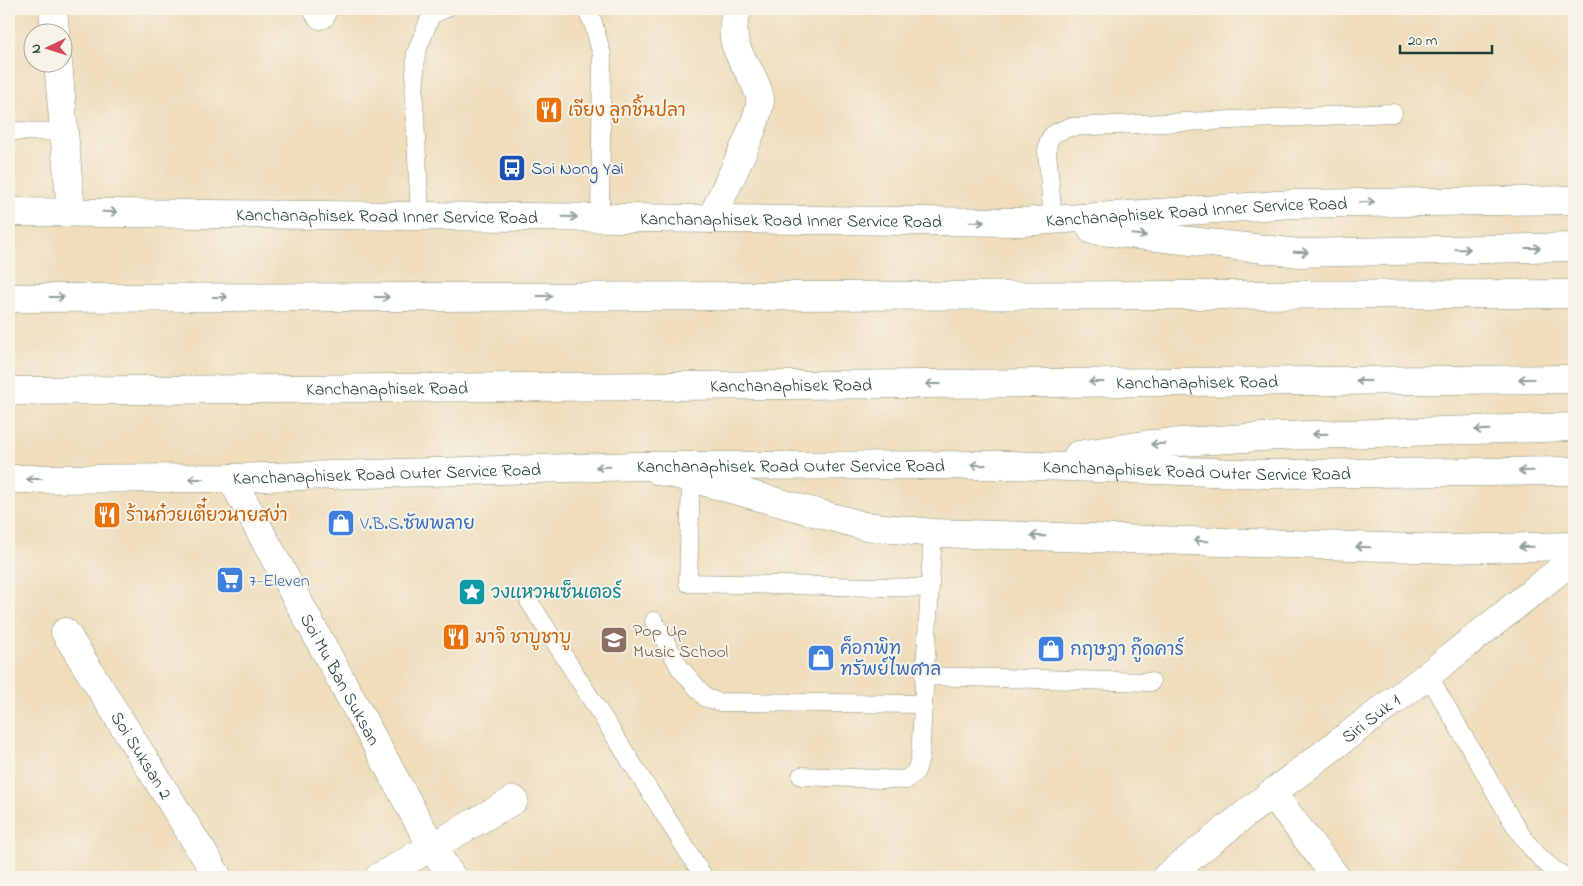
<svg xmlns="http://www.w3.org/2000/svg" width="1583" height="886" font-family="'Indie Flower','Playpen Sans Thai',sans-serif">
	<style>
		.lines { fill: none; stroke-linecap: round; stroke-linejoin: round }
		.service-casing { stroke: #878d78; stroke-width: 19 }
		.minor-casing { stroke: #878d78; stroke-width: 29 }
		.tertiary-casing { stroke: #878d78; stroke-width: 29 }
		.secondary-casing { stroke: #878d78; stroke-width: 29 }
		.trunk-casing { stroke: #878d78; stroke-width: 29 }
		.service { stroke: #fff; stroke-width: 18 }
		.minor { stroke: #fff; stroke-width: 28 }
		.tertiary { stroke: #fff; stroke-width: 28 }
		.secondary { stroke: #fff; stroke-width: 28 }
		.trunk { stroke: #fff; stroke-width: 28 }
		.oneway { stroke: #8f9e9a }
		.labels { text-anchor: middle; stroke-width: 4; stroke-linejoin: round; paint-order: stroke }
		.food-label { font-size: 18px; fill: #c56008; stroke: #f7f3e8; text-anchor: start }
		.transit-label { font-size: 18px; fill: #164399; stroke: #f7f3e8; text-anchor: start }
		.street-label { font-size: 18px; fill: #1f3d34; stroke: #f7f3e8 }
		.shop-label { font-size: 18px; fill: #366cbe; stroke: #f7f3e8; text-anchor: start }
		.culture-label { font-size: 18px; fill: #0d838f; stroke: #f7f3e8; text-anchor: start }
		.education-label { font-size: 18px; fill: #785e54; stroke: #f7f3e8; text-anchor: start }
	</style>
	<rect width="100%" height="100%" fill="#f7f3e8"/>
	<filter id="ink" filterUnits="userSpaceOnUse"><feTurbulence type="fractalNoise" baseFrequency=".02" numOctaves="2"/><feDisplacementMap in="SourceGraphic" scale="10" xChannelSelector="R" yChannelSelector="G"/><feConvolveMatrix kernelMatrix="1 2 1 2 8 2 1 2 1" color-interpolation-filters="sRGB"/></filter>
	<filter id="wash" filterUnits="userSpaceOnUse"><feTurbulence type="fractalNoise" baseFrequency=".0096" numOctaves="4" result="noise"/><feDisplacementMap in="SourceGraphic" scale="20" xChannelSelector="R" yChannelSelector="G"/><feGaussianBlur stdDeviation="1.12" result="paint"/><feColorMatrix in="noise" values="0 0 0 0 0 0 0 0 0 0 0 0 0 0 0 0 0 1.4 0 .05"/><feComposite in="paint" operator="in"/></filter>
	<g filter="url(#wash)">
		<rect width="100%" height="100%" fill="#efddbb"/>
	</g>
	<g filter="url(#ink)">
		<g class="lines">
			<g class="service-casing">
				<path id="service" d="M 585,9 L 593,22 L 602,55 L 600,218
					M 9,131 L 65,132
					M 420,216 L 414,99 L 416,53 L 431,15 L 445,9
					M 1053,220 L 1047,151 C 1048,134 1054,133 1070,127 L 1393,113
					M 691,478 L 688,583 L 929,588
					M 529,601 L 704,877
					M 654,621 L 680,668 L 706,698 L 719,702 L 922,704
					M 1428,675 C 1446,706 1464,737 1482,768 C 1503,804 1527,858 1566,877
					M 924,676 L 1151,682
					M 801,776 L 906,780 L 916,771 L 920,758 L 933,533"/>
			</g>
			<g class="minor-casing">
				<g id="minor">
					<path d="M 317,9 L 321,15"/>
					<path d="M 711,219 C 720,199 763,115 760,98 C 755,70 729,54 734,23 C 735,17 735,13 739,9"/>
					<path d="M 659,471 L 691,478 L 864,526 L 933,533 L 1448,549 L 1574,546"/>
					<path id="s1" d="M 231,478 L 432,847 L 452,877"/>
					<path id="s2" d="M 65,632 L 218,877"/>
					<path d="M 1272,793 L 1336,877"/>
					<path d="M 379,877 L 514,800"/>
					<path id="s3" d="M 1166,877 L 1272,793 L 1428,675 L 1574,559"/>
				</g>
			</g>
			<g class="tertiary-casing">
				<path id="tertiary" d="M 53,9 L 55,32
					M 58,62 L 71,212"/>
			</g>
			<g class="secondary-casing">
				<g id="secondary">
					<path id="s4" d="M 9,212 L 1021,222 L 1292,204 L 1574,200"/>
					<path d="M 1092,230 L 1300,253 L 1574,247"/>
					<path d="M 1078,455 L 1150,444 L 1279,436 L 1574,427"/>
					<path id="s5" d="M 9,479 L 231,478 L 637,466 L 1010,465 L 1269,474 L 1574,471"/>
				</g>
			</g>
			<g class="trunk-casing">
				<g id="trunk">
					<path d="M 9,298 L 1574,294"/>
					<path id="s6" d="M 9,391 L 1574,379"/>
				</g>
			</g>
			<use href="#service" class="service"/>
			<use href="#minor" class="minor"/>
			<use href="#tertiary" class="tertiary"/>
			<use href="#secondary" class="secondary"/>
			<use href="#trunk" class="trunk"/>
		</g>
		<defs><path id="oneway-shaft" d="M-6 0H5M1.5-3L5.5 0L1.5 3" fill="none" stroke-width="1.6" stroke-linecap="round" stroke-linejoin="round" transform="scale(1.25)"/></defs>
		<g class="oneway">
			<use href="#oneway-shaft" transform="translate(1367 202) rotate(-1)"/>
			<use href="#oneway-shaft" transform="translate(110 212) rotate(1)"/>
			<use href="#oneway-shaft" transform="translate(570 217) rotate(1)"/>
			<use href="#oneway-shaft" transform="translate(977 222) rotate(1)"/>
			<use href="#oneway-shaft" transform="translate(1139 235) rotate(6)"/>
			<use href="#oneway-shaft" transform="translate(1533 248)"/>
			<use href="#oneway-shaft" transform="translate(1463 249) rotate(-1)"/>
			<use href="#oneway-shaft" transform="translate(1301 252) rotate(2)"/>
			<use href="#oneway-shaft" transform="translate(545 296)"/>
			<use href="#oneway-shaft" transform="translate(57 297)"/>
			<use href="#oneway-shaft" transform="translate(220 297)"/>
			<use href="#oneway-shaft" transform="translate(382 297)"/>
			<use href="#oneway-shaft" transform="translate(1526 379) rotate(180)"/>
			<use href="#oneway-shaft" transform="translate(1363 381) rotate(180)"/>
			<use href="#oneway-shaft" transform="translate(1096 382) rotate(180)"/>
			<use href="#oneway-shaft" transform="translate(933 384) rotate(180)"/>
			<use href="#oneway-shaft" transform="translate(1482 430) rotate(178)"/>
			<use href="#oneway-shaft" transform="translate(1320 434) rotate(178)"/>
			<use href="#oneway-shaft" transform="translate(1158 444) rotate(176)"/>
			<use href="#oneway-shaft" transform="translate(978 465) rotate(180)"/>
			<use href="#oneway-shaft" transform="translate(603 467) rotate(178)"/>
			<use href="#oneway-shaft" transform="translate(1526 471) rotate(179)"/>
			<use href="#oneway-shaft" transform="translate(34 479) rotate(180)"/>
			<use href="#oneway-shaft" transform="translate(196 479) rotate(180)"/>
			<use href="#oneway-shaft" transform="translate(1038 536) rotate(-178)"/>
			<use href="#oneway-shaft" transform="translate(1201 541) rotate(-178)"/>
			<use href="#oneway-shaft" transform="translate(1363 547) rotate(-178)"/>
			<use href="#oneway-shaft" transform="translate(1526 547) rotate(179)"/>
		</g>
	</g>
	<defs>
		<g id="restaurant-square" transform="scale(1.4375)"><rect x="-9" y="-9" width="18" height="18" rx="4" fill="#e8710a" stroke="#f7f3e8"/><path d="M-5-6h1v4h1v-4h1v4h1v-4h1v5L-1.5 .5V6h-2V.5L-5-1ZM5-6V6H3V1.5H1.5Q1.5-4 5-6Z" fill="#fff"/></g>
		<g id="bus-square" transform="scale(1.4375)"><rect x="-9" y="-9" width="18" height="18" rx="4" fill="#1a4fb4" stroke="#f7f3e8"/><path d="M-5-6H5V4H4V6H2V4H-2V6H-4V4H-5ZM-3.5-4V0h7V-4ZM-3.5 1.2v1.5H-2V1.2ZM2 1.2v1.5H3.5V1.2Z" fill="#fff"/></g>
		<g id="shop-square" transform="scale(1.4375)"><rect x="-9" y="-9" width="18" height="18" rx="4" fill="#3f7fe0" stroke="#f7f3e8"/><path d="M-5-2.5h2.3a2.7 3.5 0 0 1 5.4 0H5L5.5 6h-11ZM-1.5-2.5h3a1.5 2.3 0 0 0-3 0Z" fill="#fff"/></g>
		<g id="supermarket-square" transform="scale(1.4375)"><rect x="-9" y="-9" width="18" height="18" rx="4" fill="#3f7fe0" stroke="#f7f3e8"/><path d="M-6-5.5h2.5l.6 2H6L4.5 2H-2.5L-4.4-4H-6ZM-1.5 3.2a1.3 1.3 0 1 0 .1 0ZM3 3.2a1.3 1.3 0 1 0 .1 0Z" fill="#fff"/></g>
		<g id="sight-square" transform="scale(1.4375)"><rect x="-9" y="-9" width="18" height="18" rx="4" fill="#0f9aa8" stroke="#f7f3e8"/><path d="M0-6L1.8-2.2L6-1.7L2.9 1.2L3.7 5.4L0 3.3L-3.7 5.4L-2.9 1.2L-6-1.7L-1.8-2.2Z" fill="#fff"/></g>
		<g id="school-square" transform="scale(1.4375)"><rect x="-9" y="-9" width="18" height="18" rx="4" fill="#8d6e63" stroke="#f7f3e8"/><path d="M0-5L7-2L0 1L-7-2ZM-4 1L0 2.5L4 1V4Q0 6-4 4Z" fill="#fff"/></g>
	</defs>
	<g fill-rule="evenodd">
		<use href="#restaurant-square" x="549" y="110"/>
		<use href="#bus-square" x="512" y="168"/>
		<use href="#restaurant-square" x="107" y="515"/>
		<use href="#shop-square" x="341" y="523"/>
		<use href="#supermarket-square" x="230" y="580"/>
		<use href="#sight-square" x="472" y="592"/>
		<use href="#restaurant-square" x="456" y="637"/>
		<use href="#school-square" x="614" y="640"/>
		<use href="#shop-square" x="1051" y="649"/>
		<use href="#shop-square" x="821" y="658"/>
	</g>
	<g class="labels">
		<g class="food-label">
			<text x="568" y="116">เจียง ลูกชิ้นปลา</text>
			<text x="126" y="521">ร้านก๋วยเตี๋ยวนายสง่า</text>
			<text x="475" y="643">มาจิ ชาบูชาบู</text>
		</g>
		<g class="transit-label">
			<text x="531" y="174">Soi Nong Yai</text>
		</g>
		<g class="street-label">
			<text dy="6" stroke="none"><textPath href="#s4" startOffset="1188">Kanchanaphisek Road Inner Service Road</textPath></text>
			<text dy="6" stroke="none"><textPath href="#s4" startOffset="378">Kanchanaphisek Road Inner Service Road</textPath></text>
			<text dy="6" stroke="none"><textPath href="#s4" startOffset="782">Kanchanaphisek Road Inner Service Road</textPath></text>
			<text dy="6" stroke="none"><textPath href="#s6" startOffset="1188">Kanchanaphisek Road</textPath></text>
			<text dy="6" stroke="none"><textPath href="#s6" startOffset="782">Kanchanaphisek Road</textPath></text>
			<text dy="6" stroke="none"><textPath href="#s6" startOffset="378">Kanchanaphisek Road</textPath></text>
			<text dy="6" stroke="none"><textPath href="#s5" startOffset="782">Kanchanaphisek Road Outer Service Road</textPath></text>
			<text dy="6" stroke="none"><textPath href="#s5" startOffset="1188">Kanchanaphisek Road Outer Service Road</textPath></text>
			<text dy="6" stroke="none"><textPath href="#s5" startOffset="378">Kanchanaphisek Road Outer Service Road</textPath></text>
			<text dy="6" stroke="none"><textPath href="#s1" startOffset="229">Soi Mu Ban Suksan</textPath></text>
			<text dy="6" stroke="none"><textPath href="#s3" startOffset="259">Siri Suk 1</textPath></text>
			<text dy="6" stroke="none"><textPath href="#s2" startOffset="145">Soi Suksan 2</textPath></text>
		</g>
		<g class="shop-label">
			<text x="360" y="529">V.B.S.ซัพพลาย</text>
			<text x="249" y="586">7-Eleven</text>
			<text x="840" y="654">ค็อกพิท<tspan x="840" dy="21">ทรัพย์ไพศาล</tspan></text>
			<text x="1070" y="655">กฤษฎา กู๊ดคาร์</text>
		</g>
		<g class="culture-label">
			<text x="491" y="598">วงแหวนเซ็นเตอร์</text>
		</g>
		<g class="education-label">
			<text x="633" y="636">Pop Up<tspan x="633" dy="21">Music School</tspan></text>
		</g>
	</g>
	<rect width="1583" height="886" fill="none" stroke="#f7f3e8" stroke-width="30"/>
	<g transform="translate(48 48) rotate(266)"><circle r="24" fill="#f7f3e8" stroke="#a1aaa0"/>
	<path d="M0-4L9 19L0 12L-9 19Z" fill="#d1495b"/>
	<text y="-8" font-size="14" font-weight="bold" text-anchor="middle" fill="#1f3d34">N</text>
	</g>
	<path d="M1400 45v8h92v-8" fill="none" stroke="#1f3d34" stroke-width="2.5"/>
	<text x="1408" y="45" font-size="15" fill="#1f3d34" stroke="#f7f3e8" stroke-width="4" paint-order="stroke">20 m</text>
</svg>
